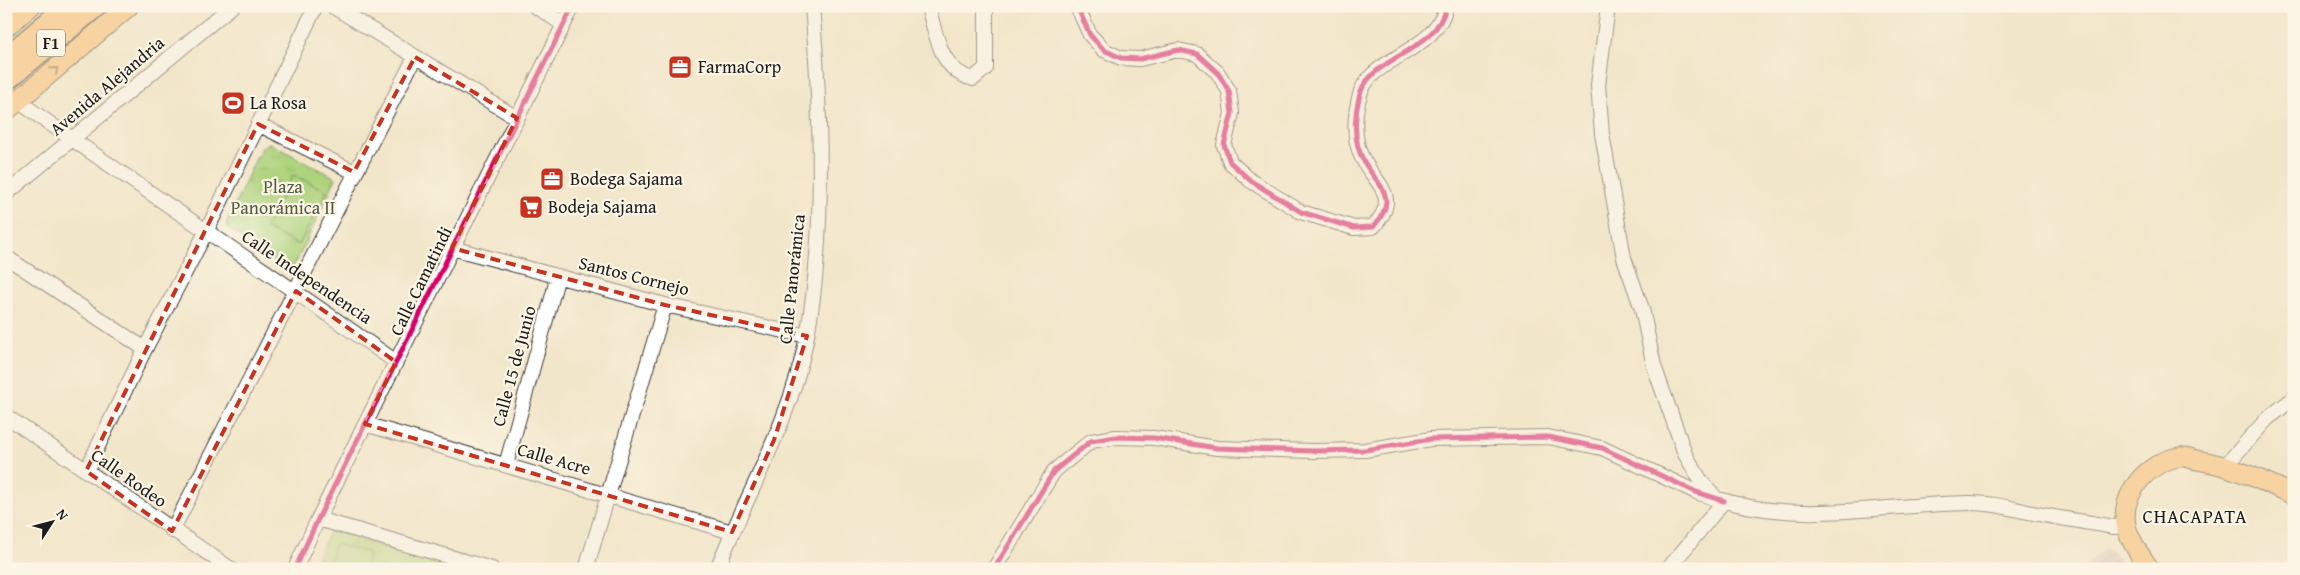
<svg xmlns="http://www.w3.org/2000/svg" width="2300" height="575" font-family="'Gentium Book Plus',serif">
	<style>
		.industrial { fill: url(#industrial-furrows) }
		.park { fill: url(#park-tufts); stroke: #65784c }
		.pitch { fill: #aed37d; stroke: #65784c }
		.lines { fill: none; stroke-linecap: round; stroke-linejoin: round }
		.minor-casing { stroke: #3c3a36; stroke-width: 16 }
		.major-casing { stroke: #3c3a36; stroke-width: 21 }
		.highway-casing { stroke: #3c3a36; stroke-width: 24 }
		.minor { stroke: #fff; stroke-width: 14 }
		.major { stroke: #fdbc6f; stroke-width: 19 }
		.highway { stroke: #fdbc6f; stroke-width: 21 }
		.cycleway-casing { stroke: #fcf5e5; stroke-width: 8 }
		.cycleway { stroke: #d6006c; stroke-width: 5 }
		.oneway { stroke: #8c6c46 }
		.marked { fill: none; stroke: #c8321e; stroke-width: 4; stroke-dasharray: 10 6; stroke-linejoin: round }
		.labels { text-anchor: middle; stroke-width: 4.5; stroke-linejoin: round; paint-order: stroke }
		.shield { fill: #fcf5e5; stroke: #5f5d58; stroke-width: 1 }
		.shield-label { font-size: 16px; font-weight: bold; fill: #1c1c1c }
		.poi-label { font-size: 18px; fill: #1c1c1c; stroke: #fcf5e5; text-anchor: start }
		.street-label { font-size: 18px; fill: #1c1c1c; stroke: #fcf5e5 }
		.park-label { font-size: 18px; fill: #4f5c3e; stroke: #fcf5e5 }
		.neighbourhood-label { font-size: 19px; letter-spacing: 1px; fill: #1c1c1c; stroke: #fcf5e5 }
	</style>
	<defs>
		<pattern id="industrial-furrows" width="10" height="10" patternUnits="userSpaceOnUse" patternTransform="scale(1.25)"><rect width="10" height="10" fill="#d2bec5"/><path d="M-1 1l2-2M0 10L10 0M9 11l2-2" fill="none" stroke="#b4a3a9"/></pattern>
		<pattern id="park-tufts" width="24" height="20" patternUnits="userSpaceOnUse" patternTransform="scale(1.25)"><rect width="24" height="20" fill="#aed37d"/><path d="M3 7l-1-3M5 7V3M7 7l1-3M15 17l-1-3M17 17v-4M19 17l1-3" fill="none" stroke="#95b56b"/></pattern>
	</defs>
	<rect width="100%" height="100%" fill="#fcf5e5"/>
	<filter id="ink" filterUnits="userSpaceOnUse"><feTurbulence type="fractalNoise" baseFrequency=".02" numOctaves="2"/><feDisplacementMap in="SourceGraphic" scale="10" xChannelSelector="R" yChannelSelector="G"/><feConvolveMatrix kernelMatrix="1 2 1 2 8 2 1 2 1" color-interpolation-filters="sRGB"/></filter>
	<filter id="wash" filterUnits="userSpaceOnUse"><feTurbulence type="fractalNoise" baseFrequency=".0096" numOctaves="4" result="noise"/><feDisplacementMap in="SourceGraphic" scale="20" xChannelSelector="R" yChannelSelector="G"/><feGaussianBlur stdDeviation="1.12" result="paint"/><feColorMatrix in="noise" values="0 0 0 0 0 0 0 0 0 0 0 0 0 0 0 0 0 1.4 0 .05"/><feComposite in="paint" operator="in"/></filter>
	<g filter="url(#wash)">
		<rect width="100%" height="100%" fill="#f2e6ca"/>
		<path class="industrial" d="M 2105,548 L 2129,569 L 2081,569 Z"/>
		<path class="park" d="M 269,143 L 336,178 L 292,271 L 288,271 L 228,228 L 226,224 L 261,148 Z
			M 330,530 L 452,569 L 312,569 Z"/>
		<path class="pitch" d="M 293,175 L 327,191 L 299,245 L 265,228 Z
			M 335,544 L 369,553 L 365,569 L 328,569 Z"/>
	</g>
	<g filter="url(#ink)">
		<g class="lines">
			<g class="minor-casing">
				<path id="minor" d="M 332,6 L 517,118
					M 535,6 L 563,24
					M 928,6 C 936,34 940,71 973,79 L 986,68 L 986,6
					M 1077,6 L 1090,35 L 1104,50 L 1121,58 L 1140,59 L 1178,50 L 1197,54 L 1218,73 L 1229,91 L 1232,113 L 1224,145 L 1230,162 L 1251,181 L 1301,212 L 1354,228 L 1373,227 C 1406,191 1367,182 1358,147 C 1354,132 1355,113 1359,98 C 1367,56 1437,54 1446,6
					M 1608,6 L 1598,85 L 1602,134 L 1624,258 L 1642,309 L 1654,366 L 1685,454 L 1701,481 L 1716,498
					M 18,101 C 143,190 271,273 396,362
					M 258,124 L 354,172
					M 6,194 L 232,6
					M 452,248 L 665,305 L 807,336
					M 6,257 L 145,349
					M 6,416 L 231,569
					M 365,424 L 732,532
					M 506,465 L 558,276
					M 2226,465 L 2267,419 L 2294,398
					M 86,471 L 145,349 L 206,232 L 316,6
					M 1716,498 C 1798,526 1885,504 1969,503 C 1993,503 2005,507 2028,512 C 2057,518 2086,522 2114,527 L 2126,526
					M 318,519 L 492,569
					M 172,531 L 415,57
					M 295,569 L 318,519 L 573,6
					M 586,569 L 665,305
					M 717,569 C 748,492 792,418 807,336 C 826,234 821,110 812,6
					M 994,569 L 1054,471 L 1091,441 L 1116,437 L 1154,438 L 1217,448 L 1313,451 L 1365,450 L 1431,439 L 1548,437 L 1602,448 L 1696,492 L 1724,501
					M 1668,569 L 1724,501"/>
			</g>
			<g class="major-casing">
				<path id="major" d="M 6,27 L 31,6
					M 6,111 L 129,6
					M 2150,569 C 2141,557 2129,540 2126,525 C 2120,494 2148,462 2179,457 C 2184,456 2192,459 2197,460 C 2233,466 2261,480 2294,495"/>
			</g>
			<g class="highway-casing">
				<path id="highway" d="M 6,58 L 68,6
					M 6,80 L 96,6"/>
			</g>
			<use href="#minor" class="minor"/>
			<use href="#major" class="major"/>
			<use href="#highway" class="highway"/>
			<g class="cycleway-casing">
				<path id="cycleway" d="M 1077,6 L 1090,35 L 1104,50 L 1121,58 L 1140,59 L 1178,50 L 1197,54 L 1218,73 L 1229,91 L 1232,113 L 1224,145 L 1230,162 L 1251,181 L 1301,212 L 1354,228 L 1373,227 C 1406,191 1367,182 1358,147 C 1354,132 1355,113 1359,98 C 1367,56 1437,54 1446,6
					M 295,569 L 318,519 L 573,6
					M 994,569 L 1054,471 L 1091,441 L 1116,437 L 1154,438 L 1217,448 L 1313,451 L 1365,450 L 1431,439 L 1548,437 L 1602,448 L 1696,492 L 1724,501"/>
			</g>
			<use href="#cycleway" class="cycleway"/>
		</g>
		<defs><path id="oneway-chevron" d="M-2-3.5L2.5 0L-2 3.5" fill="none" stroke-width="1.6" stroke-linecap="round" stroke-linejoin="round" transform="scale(1.25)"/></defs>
		<use class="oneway" href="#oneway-chevron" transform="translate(55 70) rotate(-41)"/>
	</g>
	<path d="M0 0H2300V575H0ZM 415,57 L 517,118 L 452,248 L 665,305 L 807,336 L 774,440 L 732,532 L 365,424 L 396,362 L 296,291 L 172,531 L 86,471 L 258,124 L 354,172 Z" fill="#f2e6ca" fill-opacity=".55" fill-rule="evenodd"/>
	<path class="marked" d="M 415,57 L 517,118 L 452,248 L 665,305 L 807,336 L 774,440 L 732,532 L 365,424 L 396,362 L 296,291 L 172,531 L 86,471 L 258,124 L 354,172 Z"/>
	<defs>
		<g id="office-square" transform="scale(1.25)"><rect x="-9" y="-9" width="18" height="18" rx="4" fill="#c8321e" stroke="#fcf5e5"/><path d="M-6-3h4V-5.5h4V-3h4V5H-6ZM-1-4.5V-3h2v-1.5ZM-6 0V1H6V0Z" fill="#fff"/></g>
		<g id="stadium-square" transform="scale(1.25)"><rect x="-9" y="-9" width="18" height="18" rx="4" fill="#c8321e" stroke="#fcf5e5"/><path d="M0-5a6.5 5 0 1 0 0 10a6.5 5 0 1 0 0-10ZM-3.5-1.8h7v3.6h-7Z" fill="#fff"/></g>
		<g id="supermarket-square" transform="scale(1.25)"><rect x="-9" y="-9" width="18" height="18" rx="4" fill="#c8321e" stroke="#fcf5e5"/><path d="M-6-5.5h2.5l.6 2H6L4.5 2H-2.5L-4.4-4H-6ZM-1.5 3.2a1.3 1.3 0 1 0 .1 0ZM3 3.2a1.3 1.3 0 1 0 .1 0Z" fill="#fff"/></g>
	</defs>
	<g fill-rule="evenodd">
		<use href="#office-square" x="680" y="67"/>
		<use href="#stadium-square" x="233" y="103"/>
		<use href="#office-square" x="552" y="179"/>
		<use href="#supermarket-square" x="531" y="207"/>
	</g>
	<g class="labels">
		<rect class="shield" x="37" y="29.5" width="28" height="27" rx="4"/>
		<g class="shield-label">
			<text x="51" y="49">F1</text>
		</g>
		<g class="poi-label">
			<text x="698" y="73">FarmaCorp</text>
			<text x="250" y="109">La Rosa</text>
			<text x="570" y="185">Bodega Sajama</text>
			<text x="548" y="213">Bodeja Sajama</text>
		</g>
		<g class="street-label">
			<text transform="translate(107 86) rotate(-40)" y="6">Avenida Alejandria</text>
			<text transform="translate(634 276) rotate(14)" y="6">Santos Cornejo</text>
			<text transform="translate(307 277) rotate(34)" y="6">Calle Independencia</text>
			<text transform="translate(792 279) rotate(-84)" y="6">Calle Panorámica</text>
			<text transform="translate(421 281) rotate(-64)" y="6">Calle Camatindi</text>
			<text transform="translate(514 366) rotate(-75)" y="6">Calle 15 de Junio</text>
			<text transform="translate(554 459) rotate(16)" y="6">Calle Acre</text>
			<text transform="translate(129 478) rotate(35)" y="6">Calle Rodeo</text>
		</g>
		<g class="park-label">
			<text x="283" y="193">Plaza<tspan x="283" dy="21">Panorámica II</tspan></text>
		</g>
		<g class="neighbourhood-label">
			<text x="2195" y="523">CHACAPATA</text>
		</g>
	</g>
	<rect width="2300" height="575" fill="none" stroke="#fcf5e5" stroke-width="25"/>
	<g transform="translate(52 522) rotate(54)" stroke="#fcf5e5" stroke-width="4" paint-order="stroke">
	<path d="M0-4L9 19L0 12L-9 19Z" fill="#1c1c1c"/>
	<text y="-8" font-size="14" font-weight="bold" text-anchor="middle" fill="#1c1c1c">N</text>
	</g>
</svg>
